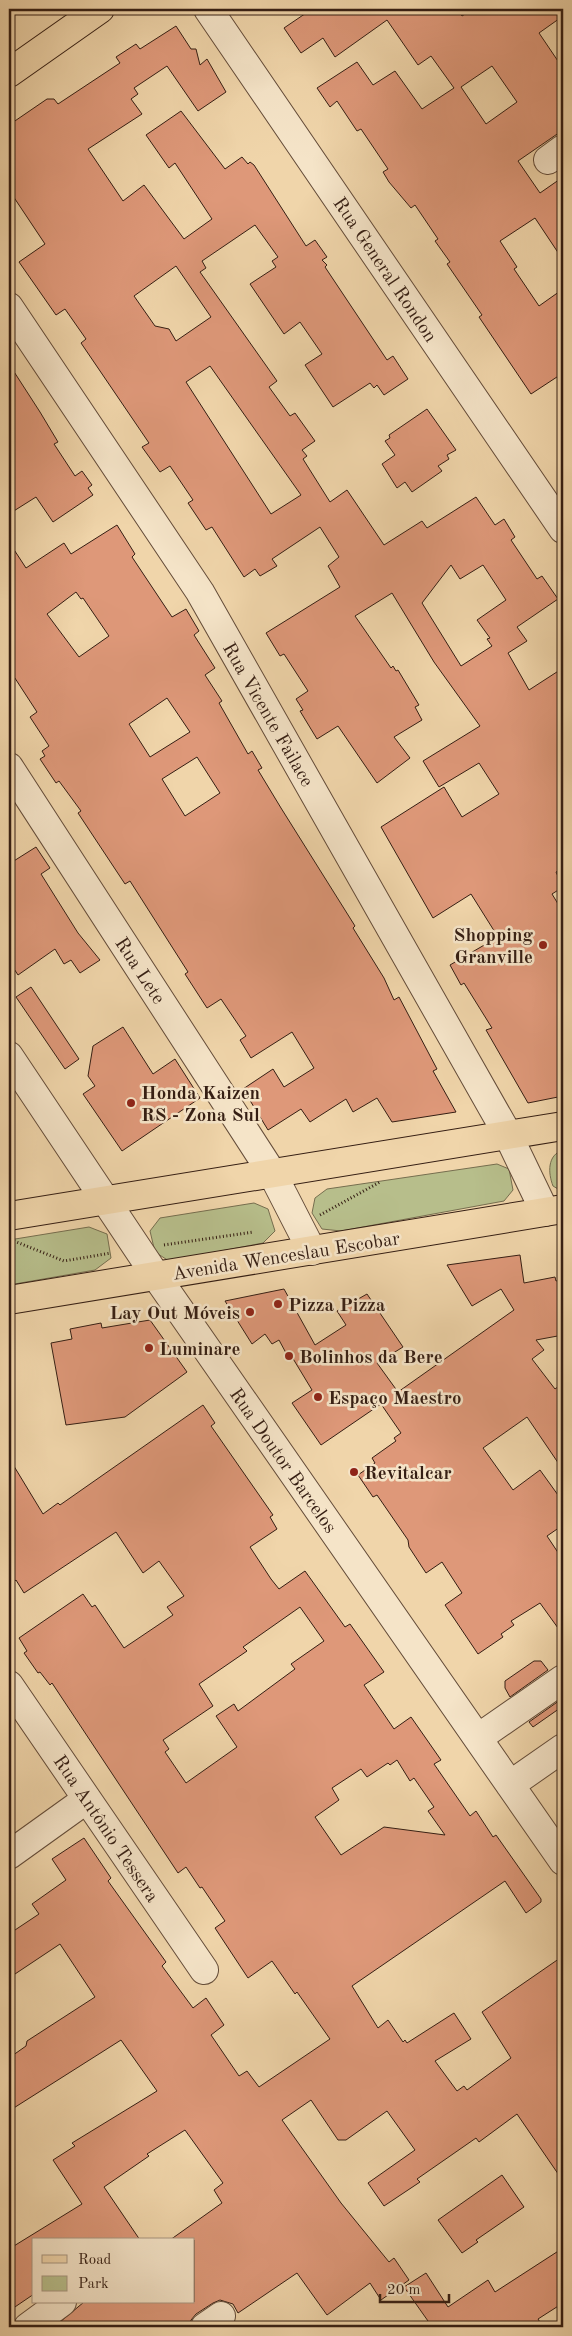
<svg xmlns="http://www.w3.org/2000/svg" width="572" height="2336" font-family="'Old Standard TT',serif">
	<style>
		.green { fill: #b7be8b; stroke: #766e4f }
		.building { fill: #de9879; stroke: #351e13; fill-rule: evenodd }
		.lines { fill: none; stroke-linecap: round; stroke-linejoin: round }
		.minor-casing { stroke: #644c39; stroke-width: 30 }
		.major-casing { stroke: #351e13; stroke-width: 30 }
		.path { stroke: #351e13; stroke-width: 3; stroke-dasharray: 1 2.5; stroke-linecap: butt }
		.minor { stroke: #f5e4c8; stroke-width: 28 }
		.major { stroke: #f0d5aa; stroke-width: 28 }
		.poi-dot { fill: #8f2418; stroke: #f5e4c8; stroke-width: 2 }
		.labels { text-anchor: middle; stroke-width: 5; stroke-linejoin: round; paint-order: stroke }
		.street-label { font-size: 19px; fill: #351e13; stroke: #f5e4c8 }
		.poi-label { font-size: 19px; font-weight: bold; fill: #351e13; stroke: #f5e4c8; text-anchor: start }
	</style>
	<rect width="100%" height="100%" fill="#f0d5aa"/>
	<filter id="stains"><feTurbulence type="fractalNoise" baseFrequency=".004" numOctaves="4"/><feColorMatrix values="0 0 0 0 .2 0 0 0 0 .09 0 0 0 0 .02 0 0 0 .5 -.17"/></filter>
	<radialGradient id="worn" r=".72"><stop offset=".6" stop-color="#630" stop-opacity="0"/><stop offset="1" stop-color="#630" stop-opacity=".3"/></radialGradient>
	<path class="green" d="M 563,1150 L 563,1192 L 553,1186 C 548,1173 547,1155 563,1150 Z
		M 497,1164 L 509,1169 L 513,1190 L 504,1201 L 341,1231 L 322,1229 L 312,1213 L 315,1198 L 327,1189 Z
		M 254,1203 L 268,1209 L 275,1231 L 263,1243 L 169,1261 L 155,1252 L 150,1231 L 160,1218 Z
		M 89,1227 L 107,1234 L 111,1258 L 95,1270 L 9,1285 L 9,1240 Z"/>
	<path class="building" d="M 312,9 L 457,9 L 462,16 L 473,9 L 563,9 L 563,16 L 539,33 L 562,67 L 560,69 L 563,74 L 563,130 L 518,161 L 540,193 L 563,177 L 563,260 L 535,218 L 500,241 L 517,267 L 514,269 L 539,306 L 563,289 L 563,373 L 531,394 L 479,317 L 482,315 L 447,264 L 450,262 L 435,241 L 438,239 L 415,205 L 411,208 L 389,182 L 383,172 L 388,169 L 361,129 L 357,131 L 337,101 L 330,107 L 317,88 L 357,62 L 373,85 L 395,71 L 422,109 L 454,88 L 431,56 L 418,65 L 387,20 L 335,57 L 323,38 L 301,53 L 284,28 ZM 492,66 L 517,102 L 486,124 L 461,87 Z
		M 176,26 L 191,49 L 196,49 L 200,65 L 207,59 L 226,92 L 198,111 L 167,66 L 134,88 L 138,94 L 131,99 L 142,114 L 88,149 L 123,201 L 144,185 L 184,239 L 212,219 L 175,163 L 169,168 L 146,135 L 181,111 L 225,169 L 242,157 L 248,164 L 250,162 L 254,165 L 306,246 L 315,240 L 327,257 L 322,260 L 327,265 L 325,267 L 387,360 L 393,356 L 408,379 L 384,395 L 377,385 L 374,388 L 370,383 L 333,407 L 305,365 L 322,354 L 300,322 L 284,334 L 250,284 L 276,267 L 272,261 L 278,257 L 255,225 L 202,261 L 206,268 L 200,272 L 277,381 L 269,387 L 290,416 L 295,413 L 315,441 L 302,450 L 307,456 L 303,459 L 330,502 L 347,490 L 384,545 L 422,521 L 427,528 L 476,497 L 495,525 L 504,519 L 515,537 L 511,540 L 537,579 L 542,576 L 558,599 L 517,627 L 527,641 L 508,653 L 529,690 L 563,668 L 563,868 L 556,872 L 563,887 L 552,894 L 563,912 L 563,1096 L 528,1103 L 486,1030 L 492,1028 L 464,983 L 461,985 L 450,965 L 498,937 L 471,894 L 433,918 L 381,827 L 444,787 L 462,817 L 499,794 L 479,763 L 439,787 L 423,761 L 480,726 L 434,662 L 392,593 L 355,616 L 391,668 L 393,666 L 396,671 L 398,670 L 419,705 L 415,707 L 422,720 L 394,737 L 410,758 L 377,783 L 338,726 L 317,739 L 300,711 L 303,710 L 296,699 L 308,691 L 284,654 L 280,656 L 266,633 L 340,587 L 328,566 L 339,557 L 320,527 L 272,559 L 277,566 L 260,576 L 255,569 L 244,577 L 212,527 L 206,530 L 188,503 L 193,500 L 170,466 L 160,472 L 142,447 L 149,443 L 81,343 L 86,339 L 65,309 L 56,315 L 19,262 L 45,244 L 9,190 L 9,125 L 47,99 L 54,99 L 58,104 L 120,63 L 116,57 L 136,44 L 140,49 ZM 176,266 L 211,317 L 176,341 L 169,329 L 155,326 L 134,296 ZM 210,366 L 301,495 L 271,514 L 186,382 ZM 451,565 L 460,579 L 483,565 L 506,600 L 477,620 L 490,638 L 487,639 L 492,646 L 461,666 L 422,603 Z
		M 9,364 L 40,412 L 58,442 L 54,444 L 75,476 L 82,471 L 92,485 L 88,488 L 93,495 L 53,522 L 36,497 L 9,514 Z
		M 427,409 L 456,450 L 447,455 L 449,459 L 438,466 L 442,471 L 412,492 L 405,482 L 397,488 L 382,464 L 395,455 L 385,441 L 390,438 L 389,435 Z
		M 117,525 L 135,554 L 132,557 L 172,617 L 186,609 L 199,631 L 194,635 L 215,668 L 205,675 L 222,701 L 219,703 L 248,754 L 252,751 L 262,768 L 258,770 L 281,808 L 355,926 L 353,928 L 384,978 L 394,1000 L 399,997 L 437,1069 L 433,1071 L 456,1112 L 392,1122 L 377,1098 L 353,1112 L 346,1099 L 310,1122 L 301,1109 L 268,1130 L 243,1089 L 273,1069 L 284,1087 L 314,1068 L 292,1032 L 251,1058 L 240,1040 L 246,1036 L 221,999 L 207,1008 L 185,974 L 188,972 L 130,881 L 125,884 L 78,813 L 81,811 L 59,781 L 56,783 L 40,759 L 45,756 L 42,751 L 49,746 L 30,717 L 37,712 L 9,669 L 9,542 L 26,568 L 64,543 L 71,554 ZM 76,592 L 81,599 L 83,598 L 109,636 L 79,657 L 47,614 ZM 167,698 L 190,732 L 150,757 L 129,724 ZM 197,757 L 220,793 L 185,816 L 162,779 Z
		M 36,847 L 50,868 L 41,874 L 78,933 L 100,960 L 80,973 L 71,960 L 64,964 L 55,949 L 18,975 L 9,961 L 9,864 Z
		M 31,987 L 79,1059 L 65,1069 L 16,997 Z
		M 123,1027 L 153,1074 L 175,1059 L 200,1098 L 122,1151 L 83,1094 L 95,1086 L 88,1076 L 93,1046 Z
		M 520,1255 L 524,1283 L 555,1277 L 556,1281 L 560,1280 L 560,1285 L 563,1284 L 563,1335 L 536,1340 L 544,1350 L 532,1359 L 555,1389 L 563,1383 L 563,1470 L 527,1417 L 483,1448 L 513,1490 L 540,1470 L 563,1502 L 563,1525 L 547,1536 L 563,1560 L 563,1635 L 540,1603 L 511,1621 L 514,1625 L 501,1634 L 503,1637 L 478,1654 L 445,1605 L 462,1593 L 442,1562 L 426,1573 L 409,1547 L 408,1540 L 377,1495 L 373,1497 L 358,1475 L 375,1463 L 372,1458 L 396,1441 L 394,1438 L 401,1433 L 381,1404 L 321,1445 L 292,1403 L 312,1390 L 289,1352 L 286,1353 L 279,1340 L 272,1344 L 265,1334 L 252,1344 L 225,1301 L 284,1289 L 315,1345 L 346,1325 L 337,1311 L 367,1294 L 403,1347 L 377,1363 L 398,1392 L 514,1310 L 501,1289 L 472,1306 L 447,1265 Z
		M 150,1320 L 187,1372 L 125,1417 L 66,1425 L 51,1343 L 72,1339 L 70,1329 L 101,1323 L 102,1328 Z
		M 203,1405 L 215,1423 L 211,1426 L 273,1515 L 270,1517 L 277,1529 L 250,1547 L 271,1579 L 279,1589 L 305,1571 L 345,1627 L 350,1624 L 384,1672 L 364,1685 L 394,1729 L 411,1717 L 441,1760 L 434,1764 L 470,1816 L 476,1811 L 493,1837 L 496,1835 L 541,1899 L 541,1902 L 526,1913 L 505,1881 L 352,1986 L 378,2028 L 388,2020 L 403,2042 L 405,2040 L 407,2043 L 454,2013 L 471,2039 L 435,2061 L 457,2091 L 464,2086 L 467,2090 L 511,2058 L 482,2012 L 563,1956 L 563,2181 L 517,2114 L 479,2142 L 476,2138 L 417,2179 L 420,2182 L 384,2206 L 368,2183 L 415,2150 L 387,2111 L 346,2140 L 338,2140 L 311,2100 L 282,2120 L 341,2203 L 389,2262 L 394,2258 L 409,2280 L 381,2300 L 370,2283 L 327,2315 L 297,2273 L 238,2313 L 233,2304 L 220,2300 L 213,2303 L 196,2314 L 191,2320 L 190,2327 L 54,2327 L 84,2302 L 194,2302 L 194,2240 L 170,2240 L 222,2203 L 214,2190 L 223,2183 L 185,2130 L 147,2154 L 149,2156 L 104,2187 L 140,2240 L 34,2240 L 34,2294 L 9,2311 L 9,2249 L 82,2204 L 53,2160 L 75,2146 L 72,2143 L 157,2091 L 121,2040 L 9,2111 L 9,2058 L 26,2046 L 27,2041 L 95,1997 L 60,1944 L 9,1978 L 9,1934 L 39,1914 L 32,1904 L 66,1880 L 52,1859 L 84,1838 L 111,1878 L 108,1881 L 166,1962 L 162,1966 L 193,2008 L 206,1998 L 224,2025 L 211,2035 L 239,2076 L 247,2071 L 259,2087 L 330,2039 L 297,1992 L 295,1994 L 272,1961 L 248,1978 L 215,1928 L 225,1921 L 202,1887 L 200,1888 L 186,1867 L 178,1873 L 52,1683 L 50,1685 L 40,1672 L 38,1673 L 24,1653 L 27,1651 L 19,1638 L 83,1594 L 92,1607 L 95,1605 L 124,1648 L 173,1615 L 167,1607 L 184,1596 L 159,1561 L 143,1573 L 116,1532 L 24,1593 L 16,1580 L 9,1586 L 9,1458 L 43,1514 L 58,1503 L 60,1505 ZM 300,1607 L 324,1641 L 291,1664 L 295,1669 L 238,1711 L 234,1704 L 216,1716 L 237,1747 L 186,1783 L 165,1752 L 169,1749 L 163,1740 L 213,1706 L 199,1684 L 247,1651 L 243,1647 ZM 397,1760 L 410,1781 L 414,1778 L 434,1807 L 428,1811 L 445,1835 L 384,1827 L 341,1855 L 315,1817 L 339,1800 L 332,1788 L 361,1769 L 367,1777 L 388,1763 L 390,1765 Z
		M 534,1661 L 541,1661 L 548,1670 L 510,1697 L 505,1688 L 505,1681 Z
		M 563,1698 L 563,1706 L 533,1727 L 529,1722 Z
		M 502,2175 L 524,2207 L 476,2240 L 478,2242 L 462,2253 L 438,2220 Z
		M 563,2248 L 563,2303 L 538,2319 L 543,2327 L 419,2327 L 428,2321 L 404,2287 L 426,2273 L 448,2307 L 488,2280 L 495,2292 Z"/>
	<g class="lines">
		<g class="minor-casing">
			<path id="minor" d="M 208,9 L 563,529
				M 548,160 L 563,149
				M 9,307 L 200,592 L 508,1135 L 545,1212
				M 9,767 L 272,1173 L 312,1251
				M 9,1056 L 156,1276 L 563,1861
				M 9,1685 L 204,1970
				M 478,1738 L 563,1679
				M 510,1785 L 563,1748
				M 9,1855 L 87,1799
				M 28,2327 L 62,2302
				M 205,2327 L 221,2316"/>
		</g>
		<g class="major-casing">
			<path id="major" d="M 9,73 L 100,9
				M 9,1216 L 563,1126
				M 9,1300 L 563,1209"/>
		</g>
		<path class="path" d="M 320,1215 L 380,1182
			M 14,1241 L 64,1261 L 111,1253
			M 164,1245 L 254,1232"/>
		<use href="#minor" class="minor"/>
		<use href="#major" class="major"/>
	</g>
	<g class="poi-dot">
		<circle cx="543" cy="945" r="5"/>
		<circle cx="131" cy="1103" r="5"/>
		<circle cx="278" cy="1304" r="5"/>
		<circle cx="250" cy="1312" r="5"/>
		<circle cx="149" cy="1348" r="5"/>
		<circle cx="289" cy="1356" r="5"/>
		<circle cx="318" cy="1397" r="5"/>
		<circle cx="354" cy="1472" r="5"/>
	</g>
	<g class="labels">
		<g class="street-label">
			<text transform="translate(386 269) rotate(56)" y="7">Rua General Rondon</text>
			<text transform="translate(269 714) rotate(60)" y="7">Rua Vicente Failace</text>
			<text transform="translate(141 970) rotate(57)" y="7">Rua Lete</text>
			<text transform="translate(286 1255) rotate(-9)" y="7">Avenida Wenceslau Escobar</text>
			<text transform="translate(284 1460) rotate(55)" y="7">Rua Doutor Barcelos</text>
			<text transform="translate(107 1828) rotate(56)" y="7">Rua Antônio Tessera</text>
		</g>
		<g class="poi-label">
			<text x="533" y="941" text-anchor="end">Shopping<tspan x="533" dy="22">Granville</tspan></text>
			<text x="141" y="1099">Honda Kaizen<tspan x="141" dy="22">RS - Zona Sul</tspan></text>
			<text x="288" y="1311">Pizza Pizza</text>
			<text x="240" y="1319" text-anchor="end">Lay Out Móveis</text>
			<text x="159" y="1355">Luminare</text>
			<text x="299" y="1363">Bolinhos da Bere</text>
			<text x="328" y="1404">Espaço Maestro</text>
			<text x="364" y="1479">Revitalcar</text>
		</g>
	</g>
	<rect width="572" height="2336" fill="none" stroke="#f0d5aa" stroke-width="30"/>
	<rect x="10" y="10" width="552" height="2316" fill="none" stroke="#351e13" stroke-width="2.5"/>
	<rect x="15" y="15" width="542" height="2306" fill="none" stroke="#351e13"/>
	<rect x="32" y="2238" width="162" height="65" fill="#f5e4c8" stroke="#a89580"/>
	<rect x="42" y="2255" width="25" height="8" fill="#f0d5aa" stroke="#a89580"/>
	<text x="78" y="2264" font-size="15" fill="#351e13">Road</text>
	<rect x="42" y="2276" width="25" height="15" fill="#b7be8b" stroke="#a89580"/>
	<text x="78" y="2288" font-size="15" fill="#351e13">Park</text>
	<path d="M380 2294v8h69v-8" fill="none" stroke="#351e13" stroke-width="2.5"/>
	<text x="387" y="2294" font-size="15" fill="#351e13" stroke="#f5e4c8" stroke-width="4" paint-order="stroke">20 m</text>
	<rect width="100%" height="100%" filter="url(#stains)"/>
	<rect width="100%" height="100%" fill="url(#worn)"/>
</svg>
